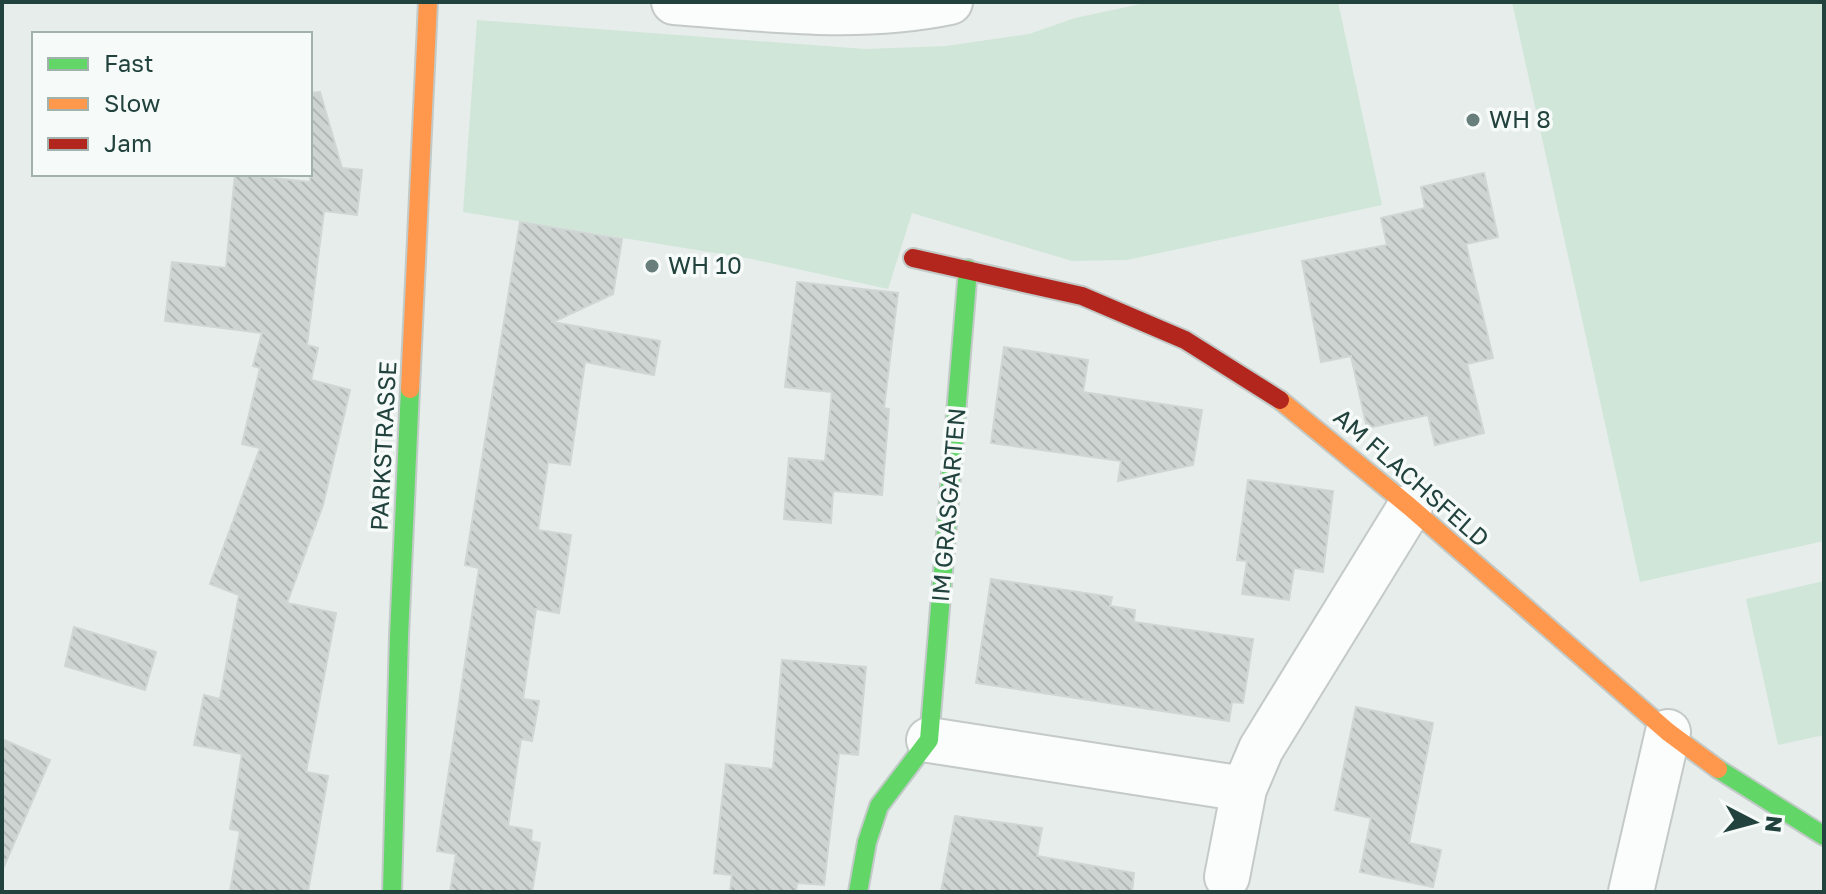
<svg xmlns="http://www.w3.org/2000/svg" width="1826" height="894" font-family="'Golos Text',sans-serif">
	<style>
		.park { fill: #d0e6d9 }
		.building { fill: url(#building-back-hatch); stroke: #d0d6d4; stroke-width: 2 }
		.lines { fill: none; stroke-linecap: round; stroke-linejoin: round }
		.street-casing { stroke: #c4cac8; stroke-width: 48 }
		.fast-casing { stroke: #c2cac8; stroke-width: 22 }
		.slow-casing { stroke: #c2cac8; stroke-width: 22 }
		.jam-casing { stroke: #c2cac8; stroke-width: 22 }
		.street { stroke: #fbfcfc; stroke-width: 44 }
		.fast { stroke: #63d668; stroke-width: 18 }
		.slow { stroke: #ff974d; stroke-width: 18 }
		.jam { stroke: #b3261e; stroke-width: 18 }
		.poi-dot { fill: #677e7a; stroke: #f6fbf9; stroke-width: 3 }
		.labels { text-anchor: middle; stroke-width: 7; stroke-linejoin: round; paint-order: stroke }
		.poi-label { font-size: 24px; fill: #22423d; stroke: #f6fbf9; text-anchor: start }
		.street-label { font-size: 24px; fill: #22423d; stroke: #f6fbf9 }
	</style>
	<defs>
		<pattern id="building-back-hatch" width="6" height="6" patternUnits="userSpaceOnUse" patternTransform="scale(2)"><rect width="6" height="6" fill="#ced4d2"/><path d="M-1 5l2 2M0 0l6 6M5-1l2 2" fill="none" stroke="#b1b7b5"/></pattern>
	</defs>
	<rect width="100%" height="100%" fill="#e7edeb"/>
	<path class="park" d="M 1150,2 L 1338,2 L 1382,205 L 1127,260 L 1072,261 L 912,213 L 888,289 L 752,259 L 463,212 L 477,20 L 866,49 L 946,46 L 1029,34 L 1075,18 Z
		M 1512,2 L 1824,2 L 1824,541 L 1640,582 Z
		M 1824,581 L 1824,735 L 1778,745 L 1746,599 Z"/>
	<path class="building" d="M 320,92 L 342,168 L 362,170 L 357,215 L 324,211 L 307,345 L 318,348 L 311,380 L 350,390 L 323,505 L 287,603 L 336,613 L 306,772 L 328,776 L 308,892 L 230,892 L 240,831 L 230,829 L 242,754 L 194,745 L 204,695 L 220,699 L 239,595 L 210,584 L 260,448 L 242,444 L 260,368 L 253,366 L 262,333 L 165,321 L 172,262 L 226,268 L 235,174 L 310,182 L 310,93 Z
		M 1484,173 L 1498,237 L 1466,244 L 1493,358 L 1467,364 L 1484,433 L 1435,445 L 1428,415 L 1367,428 L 1351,356 L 1321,362 L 1302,261 L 1387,245 L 1381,218 L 1425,208 L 1421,187 Z
		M 520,222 L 622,239 L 613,294 L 553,322 L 660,341 L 654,375 L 585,362 L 570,465 L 548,462 L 538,530 L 571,535 L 559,613 L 536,609 L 523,699 L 539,701 L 532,741 L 521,739 L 508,826 L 532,830 L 531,841 L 540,843 L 532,892 L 450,892 L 456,854 L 437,851 L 479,568 L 465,565 Z
		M 797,282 L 898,293 L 884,408 L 889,409 L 882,495 L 833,491 L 831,523 L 784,519 L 789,458 L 825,461 L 832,392 L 785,387 Z
		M 1004,347 L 1088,360 L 1083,392 L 1202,410 L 1193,465 L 1118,481 L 1121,461 L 991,443 Z
		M 1248,480 L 1333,491 L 1323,572 L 1294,568 L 1289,600 L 1242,594 L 1247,561 L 1237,560 Z
		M 991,579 L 1112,597 L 1110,606 L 1135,610 L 1134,622 L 1253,639 L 1243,703 L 1232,702 L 1229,721 L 976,683 Z
		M 74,627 L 156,652 L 145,690 L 65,666 Z
		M 782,660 L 866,667 L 858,755 L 839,753 L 824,885 L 797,883 L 796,892 L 730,892 L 732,875 L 714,873 L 726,764 L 773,769 Z
		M 1356,707 L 1433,723 L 1409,843 L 1441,850 L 1433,887 L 1360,872 L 1371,818 L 1335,810 Z
		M 2,739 L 50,760 L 2,871 Z
		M 955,816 L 1042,828 L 1037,856 L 1134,873 L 1132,892 L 941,892 Z"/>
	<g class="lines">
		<g class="street-casing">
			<path id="street" d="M 674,2 C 766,9 859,21 950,2
				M 929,740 L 1244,789
				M 1227,877 L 1244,789 L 1261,749 L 1410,507
				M 1631,892 L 1668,732"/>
		</g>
		<g class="fast-casing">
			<path id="fast" d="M 1718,769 L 1824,836
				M 392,892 L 399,637 L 410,389
				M 858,892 L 867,842 L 879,806 L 929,740 L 968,269"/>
		</g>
		<g class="slow-casing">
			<path id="slow" d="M 410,389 L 428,2
				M 1280,400 L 1410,507 L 1668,732 L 1718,769"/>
		</g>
		<g class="jam-casing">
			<path id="jam" d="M 913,258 L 1082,296 L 1185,340 L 1280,400"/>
		</g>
		<use href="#street" class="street"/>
		<use href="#fast" class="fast"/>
		<use href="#slow" class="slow"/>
		<use href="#jam" class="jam"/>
	</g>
	<g class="poi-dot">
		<circle cx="1473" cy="120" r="8"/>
		<circle cx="652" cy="266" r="8"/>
	</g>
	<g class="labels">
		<g class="poi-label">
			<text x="1489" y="128">WH 8</text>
			<text x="668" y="274">WH 10</text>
		</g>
		<g class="street-label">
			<text transform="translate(384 446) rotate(-87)" y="8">PARKSTRASSE</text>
			<text transform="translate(1411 478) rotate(41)" y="8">AM FLACHSFELD</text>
			<text transform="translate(949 505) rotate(-85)" y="8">IM GRASGARTEN</text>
		</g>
	</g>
	<rect width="1826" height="894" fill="none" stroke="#22423d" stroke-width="8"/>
	<rect x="32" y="32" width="280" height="144" fill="#f6fbf9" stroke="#a1b1ae" stroke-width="2"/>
	<rect x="48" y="58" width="40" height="12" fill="#63d668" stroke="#a1b1ae" stroke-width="2"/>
	<text x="104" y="72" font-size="24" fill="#22423d">Fast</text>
	<rect x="48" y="98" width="40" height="12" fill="#ff974d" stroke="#a1b1ae" stroke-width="2"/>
	<text x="104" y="112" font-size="24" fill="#22423d">Slow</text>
	<rect x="48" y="138" width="40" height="12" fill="#b3261e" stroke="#a1b1ae" stroke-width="2"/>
	<text x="104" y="152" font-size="24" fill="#22423d">Jam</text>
	<g transform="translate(1754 822) rotate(96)" stroke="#f6fbf9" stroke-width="6" paint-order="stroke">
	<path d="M0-6L14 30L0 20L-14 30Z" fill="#22423d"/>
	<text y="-12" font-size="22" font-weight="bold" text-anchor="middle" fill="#22423d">N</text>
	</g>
</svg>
